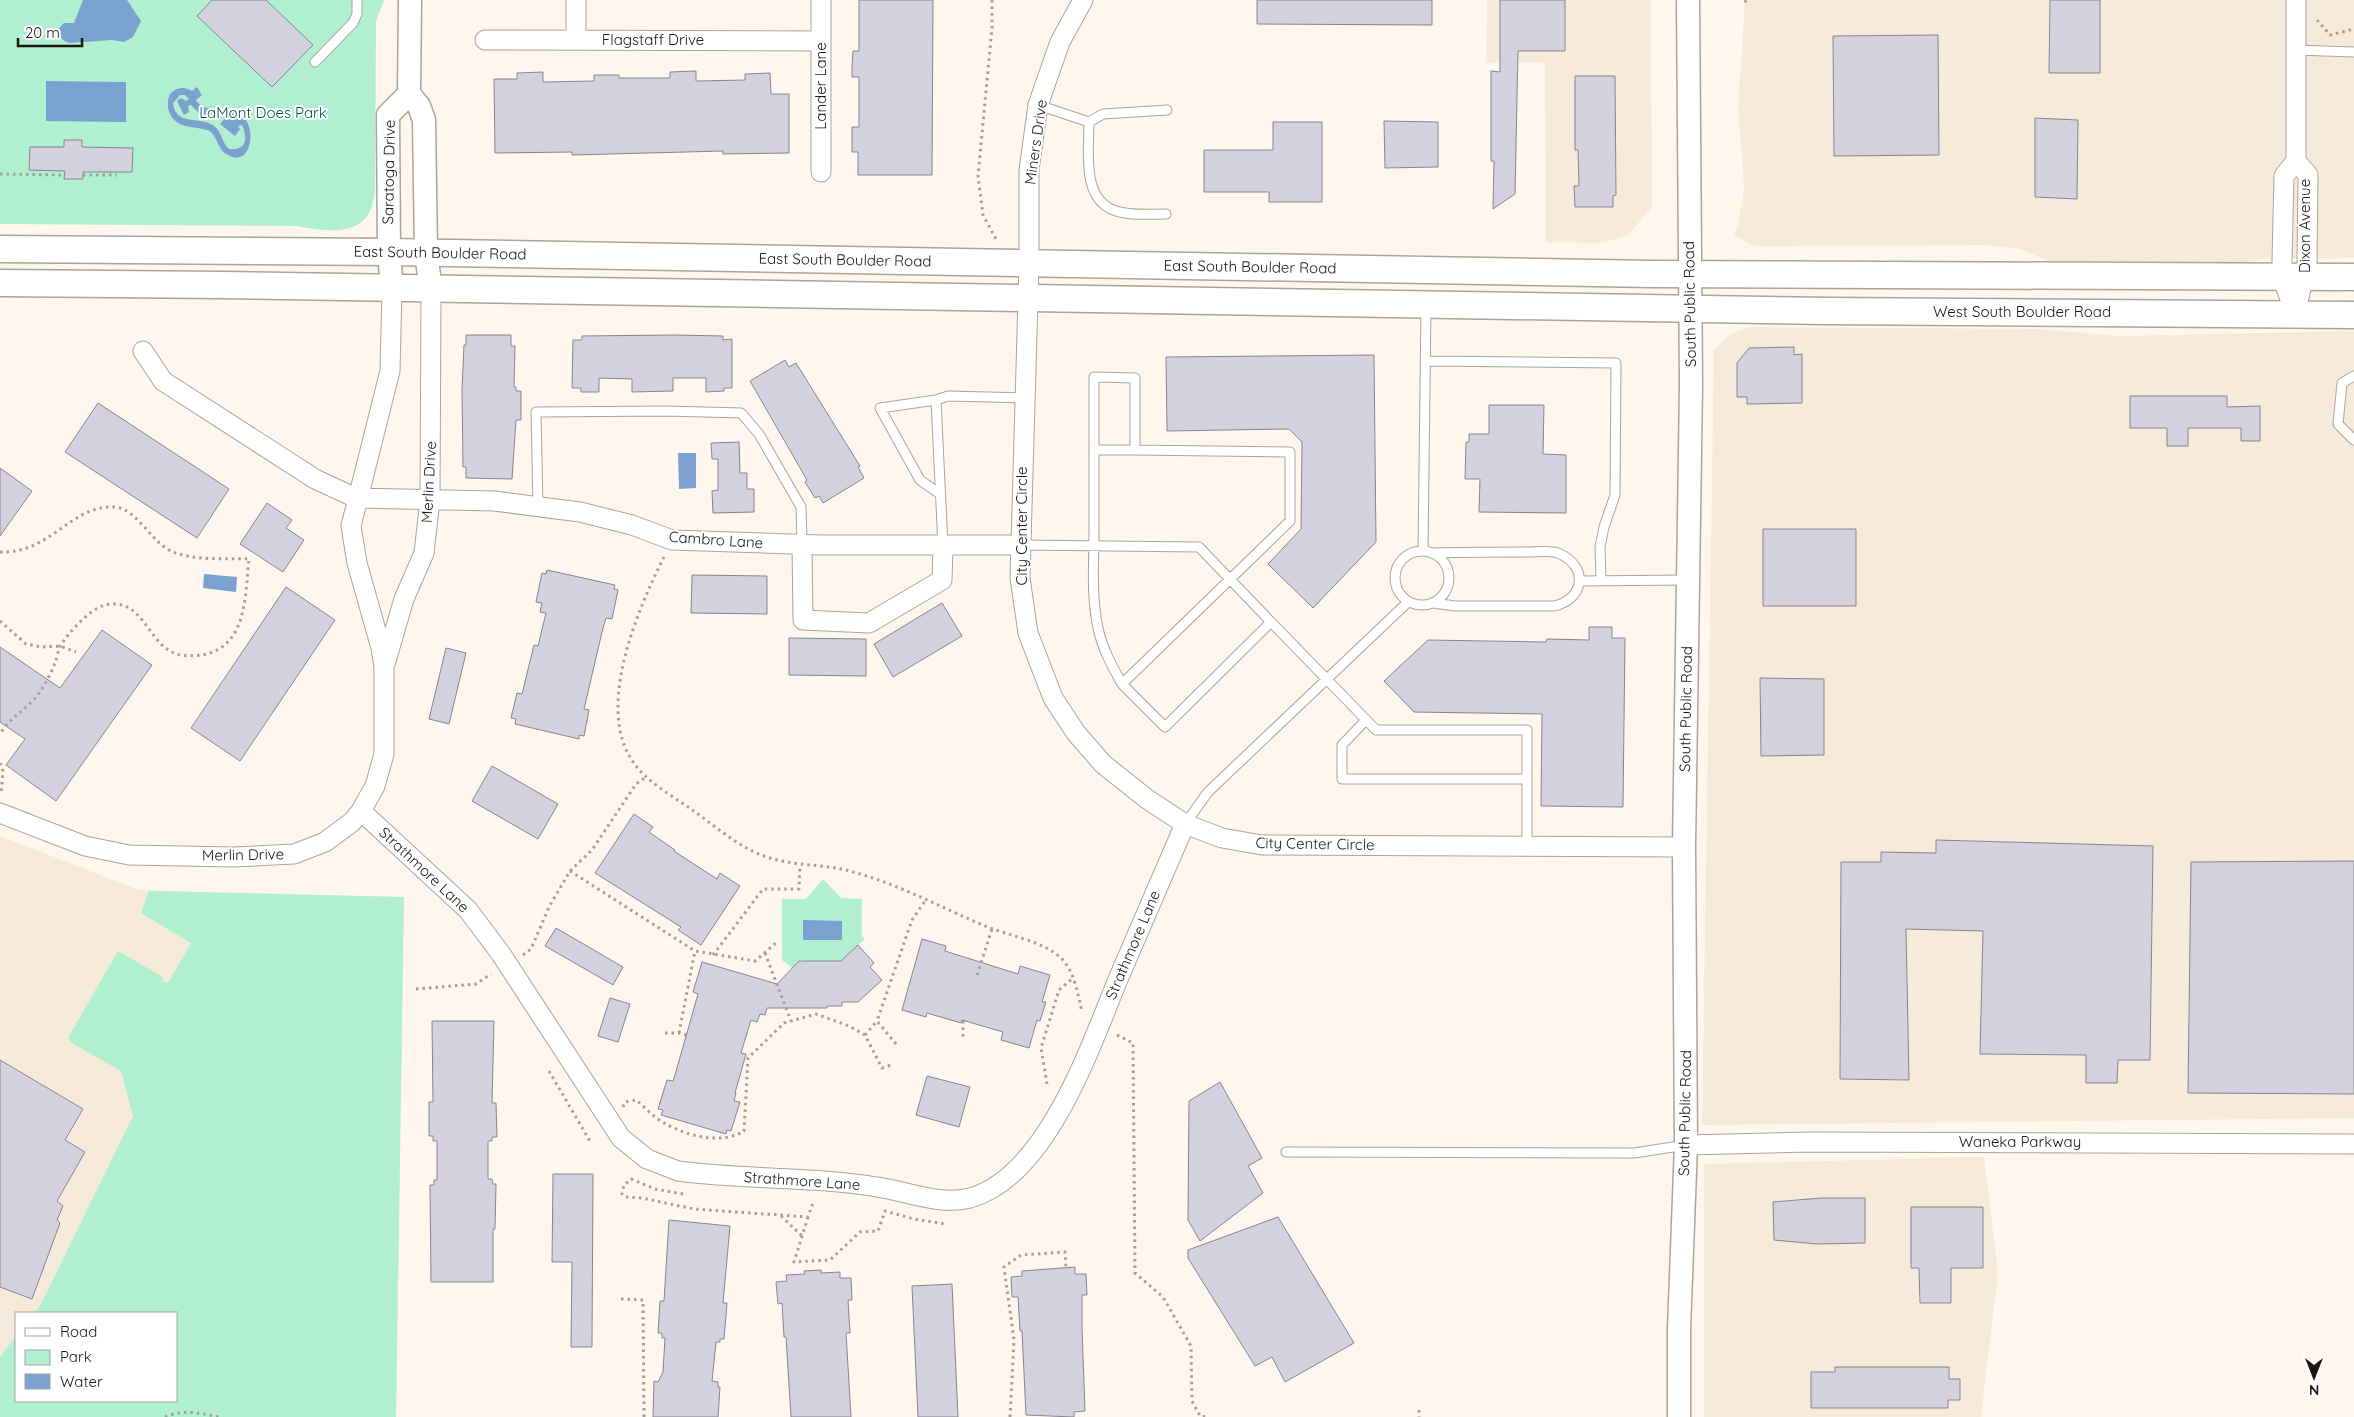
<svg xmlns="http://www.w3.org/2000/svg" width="2354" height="1417" font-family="Quicksand,sans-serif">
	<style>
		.built { fill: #f6ebda; fill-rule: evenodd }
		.green { fill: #b0f0d1 }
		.water { fill: #7aa1d0; fill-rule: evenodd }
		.building { fill: #d3d1dd; stroke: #86848f }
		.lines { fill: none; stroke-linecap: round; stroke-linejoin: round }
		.service-casing { stroke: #aba49a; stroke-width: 11 }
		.minor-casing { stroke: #aba49a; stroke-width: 21 }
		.tertiary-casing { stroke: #aba49a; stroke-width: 25 }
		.secondary-casing { stroke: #aba49a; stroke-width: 29 }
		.path { stroke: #a49e97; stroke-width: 3; stroke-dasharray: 2.5 4; stroke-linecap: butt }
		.service { stroke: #fff; stroke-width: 9 }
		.minor { stroke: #fff; stroke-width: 19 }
		.tertiary { stroke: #fff; stroke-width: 22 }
		.secondary { stroke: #fff; stroke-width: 26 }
		.labels { text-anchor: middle; stroke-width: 4; stroke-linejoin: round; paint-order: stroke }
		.street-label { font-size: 15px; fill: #191613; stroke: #fff }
		.park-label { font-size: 15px; fill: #00583b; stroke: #fff }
	</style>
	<rect width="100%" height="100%" fill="#fff7ed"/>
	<path class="built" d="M 1487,0 L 1651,0 L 1652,207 L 1628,235 L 1603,243 L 1546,242 L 1545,62 L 1486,63 Z
		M 1745,0 L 2354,0 L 2354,258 L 2262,259 L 2244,263 L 2051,262 L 2020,249 L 1986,245 L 1754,246 L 1734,235 L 1739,221 L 1744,188 L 1738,107 Z
		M 1751,327 L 2037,329 L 2120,336 L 2354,331 L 2354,1118 L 1702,1125 L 1714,350 L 1730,334 Z
		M 0,836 L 139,890 L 404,897 L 396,1417 L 0,1417 ZM 16,1313 L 176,1313 L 176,1401 L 16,1401 Z
		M 1984,1157 L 1998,1272 L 1981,1417 L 1704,1417 L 1704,1164 Z"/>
	<path class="green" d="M 0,0 L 384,0 L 376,21 L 375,187 C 374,236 336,234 297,226 L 0,224 Z
		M 823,879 L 841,898 L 862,899 L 862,936 L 865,939 L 841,961 L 818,975 L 802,959 L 792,968 L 782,960 L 782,899 L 806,899 Z
		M 149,891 L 404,897 L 396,1417 L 0,1417 L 0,1357 L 16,1336 L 16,1401 L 176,1401 L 176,1313 L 34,1313 L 40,1306 L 133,1116 L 121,1071 L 70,1042 L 69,1036 L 118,951 L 163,977 L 162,981 L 168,983 L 191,943 L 141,913 Z"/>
	<path class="water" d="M 83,0 L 127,0 L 141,21 L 133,37 L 124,42 L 112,40 L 69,43 L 63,40 L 59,35 L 59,28 L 64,23 L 74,23 Z
		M 46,81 L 126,82 L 126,122 L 46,121 Z
		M 197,87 L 202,95 L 196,100 C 206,118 230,99 246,120 C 256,135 249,167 228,155 C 218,151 218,138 210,131 C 196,125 179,131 170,114 C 167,107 167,101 170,94 C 176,87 184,86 192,91 ZM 180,95 L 185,95 L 189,99 L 186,101 L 181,98 L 177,101 L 184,115 L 189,112 L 188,106 L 191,105 L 201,115 L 225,114 L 232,116 L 229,120 L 226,117 L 220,124 L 235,136 L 240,129 L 238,126 L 242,125 C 248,138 247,151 229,149 C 222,143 222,132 214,126 C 199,115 176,127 173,103 Z
		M 678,453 L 696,453 L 696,488 L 679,489 Z
		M 204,574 L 237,577 L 236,592 L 203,588 Z
		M 803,920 L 842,921 L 842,940 L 803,940 Z"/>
	<path class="building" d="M 212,0 L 266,0 L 313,45 L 272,87 L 197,16 Z
		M 859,0 L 933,0 L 932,175 L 858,175 L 858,152 L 852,152 L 852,127 L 859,127 L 859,77 L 852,77 L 852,68 L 853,51 L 859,51 Z
		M 1257,0 L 1432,0 L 1432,25 L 1257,24 Z
		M 1500,0 L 1565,0 L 1565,51 L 1518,51 L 1515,194 L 1493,209 L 1494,161 L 1491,161 L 1491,71 L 1500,72 Z
		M 2050,0 L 2100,0 L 2100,73 L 2049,73 Z
		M 1938,35 L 1939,155 L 1834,156 L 1833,36 Z
		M 696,71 L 696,81 L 745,80 L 745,74 L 770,73 L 771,94 L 789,94 L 789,153 L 723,154 L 723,151 L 572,155 L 572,152 L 495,153 L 494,79 L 517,79 L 517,73 L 543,72 L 543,82 L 594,81 L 594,75 L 619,75 L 619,78 L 670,78 L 670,72 Z
		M 1575,76 L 1615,76 L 1616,195 L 1613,196 L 1613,207 L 1575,207 L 1574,186 L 1579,186 L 1578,150 L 1575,150 Z
		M 2035,118 L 2078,120 L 2077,199 L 2035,197 Z
		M 1384,121 L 1438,122 L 1438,167 L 1385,168 Z
		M 1273,122 L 1322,122 L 1322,202 L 1269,202 L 1269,192 L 1204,192 L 1204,150 L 1273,150 Z
		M 64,140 L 82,140 L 82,147 L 133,148 L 132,172 L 83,172 L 83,179 L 64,179 L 65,171 L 29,170 L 30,147 L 64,147 Z
		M 466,335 L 511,335 L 511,346 L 515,346 L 514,387 L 516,387 L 516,391 L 521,391 L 521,420 L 516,420 L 512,479 L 466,478 L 466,467 L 463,467 L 462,390 L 464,345 L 466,345 Z
		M 674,335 L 723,336 L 723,340 L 732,339 L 732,388 L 724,388 L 724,391 L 706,392 L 706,378 L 673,378 L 673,391 L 632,392 L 632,379 L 599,378 L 599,392 L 581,392 L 581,388 L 572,388 L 573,340 L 582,340 L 582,336 Z
		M 1794,347 L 1794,355 L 1802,354 L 1802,403 L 1747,404 L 1747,397 L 1737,397 L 1737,363 L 1749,348 Z
		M 1374,355 L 1376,542 L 1313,608 L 1268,564 L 1301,529 L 1302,442 L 1289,429 L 1167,431 L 1166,357 Z
		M 785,360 L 789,367 L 796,363 L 860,466 L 858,467 L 864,478 L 823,503 L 819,496 L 815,498 L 805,482 L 807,480 L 750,381 Z
		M 2130,396 L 2227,396 L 2227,407 L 2260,406 L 2260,441 L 2241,441 L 2241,428 L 2188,428 L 2188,446 L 2167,446 L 2167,428 L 2130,428 Z
		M 98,403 L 229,489 L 197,538 L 65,452 Z
		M 1489,405 L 1544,405 L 1543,454 L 1566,455 L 1566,513 L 1479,512 L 1480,479 L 1465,479 L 1466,442 L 1469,442 L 1469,434 L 1489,434 Z
		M 739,442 L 740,473 L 747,473 L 747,489 L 754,489 L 754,512 L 713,513 L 712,491 L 718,490 L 718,459 L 712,459 L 711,443 Z
		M 0,468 L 32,491 L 0,536 Z
		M 267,503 L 292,520 L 286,528 L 304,540 L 283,572 L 240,544 Z
		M 1763,529 L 1856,529 L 1856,606 L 1763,606 Z
		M 547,570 L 615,585 L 614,589 L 618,590 L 612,619 L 606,618 L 603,628 L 584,709 L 589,710 L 584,736 L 579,735 L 579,739 L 515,724 L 516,719 L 511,718 L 517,693 L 522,694 L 534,645 L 538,646 L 546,613 L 540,612 L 542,603 L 536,602 L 542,573 L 546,574 Z
		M 692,575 L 767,576 L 767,614 L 691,613 Z
		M 286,587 L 335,620 L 240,761 L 191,728 Z
		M 942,603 L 962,636 L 893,677 L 874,644 Z
		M 1589,627 L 1612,627 L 1612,638 L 1625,638 L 1623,807 L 1541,806 L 1542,714 L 1414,712 L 1384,681 L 1428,640 L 1546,642 L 1547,639 L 1589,640 Z
		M 102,630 L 152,665 L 56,801 L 6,765 L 25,739 L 0,722 L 0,647 L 60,688 Z
		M 789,638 L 866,639 L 866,676 L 789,675 Z
		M 446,648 L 466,653 L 449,724 L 429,719 Z
		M 1760,678 L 1824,679 L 1824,755 L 1761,756 Z
		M 492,766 L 558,804 L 538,839 L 472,801 Z
		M 634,814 L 653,827 L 649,832 L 675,850 L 674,851 L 717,879 L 720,873 L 740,886 L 701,945 L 678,930 L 681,927 L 595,873 Z
		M 1936,840 L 2153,846 L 2150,1060 L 2118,1060 L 2117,1083 L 2086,1083 L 2086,1055 L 1980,1054 L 1983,931 L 1906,929 L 1909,1080 L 1840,1079 L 1841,862 L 1881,862 L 1881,852 L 1936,853 Z
		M 2354,861 L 2354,1094 L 2188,1093 L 2191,862 Z
		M 556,928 L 623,967 L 613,985 L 545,946 Z
		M 922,939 L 946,946 L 945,951 L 1018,974 L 1020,966 L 1050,975 L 1042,1002 L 1046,1002 L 1040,1021 L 1037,1020 L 1029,1048 L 1001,1040 L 1003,1032 L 962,1020 L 961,1023 L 927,1013 L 926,1017 L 902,1010 Z
		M 858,945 L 874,963 L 870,967 L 882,980 L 858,1002 L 842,1002 L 842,1006 L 827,1006 L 827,1008 L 767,1008 L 765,1015 L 760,1014 L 757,1022 L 751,1020 L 741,1053 L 746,1054 L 735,1093 L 736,1093 L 734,1101 L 740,1102 L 731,1131 L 727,1130 L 726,1134 L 661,1115 L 663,1110 L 658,1109 L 667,1080 L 673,1081 L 675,1075 L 698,994 L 693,992 L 702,962 L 777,984 L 799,961 L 841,961 Z
		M 610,998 L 630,1004 L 618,1042 L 598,1036 Z
		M 432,1021 L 494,1021 L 492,1103 L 496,1103 L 497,1137 L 492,1137 L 492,1141 L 488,1141 L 488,1179 L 492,1179 L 493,1184 L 496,1184 L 495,1229 L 493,1229 L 493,1282 L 431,1282 L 430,1185 L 434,1185 L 434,1180 L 437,1180 L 437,1141 L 433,1141 L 433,1136 L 429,1136 L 429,1102 L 433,1102 Z
		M 0,1060 L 83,1109 L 65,1140 L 85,1152 L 57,1201 L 63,1206 L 57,1220 L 60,1223 L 32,1299 L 0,1287 Z
		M 927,1076 L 970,1087 L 959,1127 L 916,1115 Z
		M 1220,1082 L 1262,1158 L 1248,1166 L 1263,1193 L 1200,1241 L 1188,1220 L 1189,1101 Z
		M 553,1174 L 593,1174 L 592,1347 L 571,1347 L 572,1262 L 552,1262 Z
		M 1821,1198 L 1865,1198 L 1865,1243 L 1817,1244 L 1774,1240 L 1773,1202 Z
		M 1911,1207 L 1983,1207 L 1983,1268 L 1951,1268 L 1951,1303 L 1920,1303 L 1919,1268 L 1911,1268 Z
		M 1278,1217 L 1354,1343 L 1285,1382 L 1272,1357 L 1255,1366 L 1188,1258 L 1188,1250 Z
		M 669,1220 L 730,1226 L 723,1303 L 727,1303 L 724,1339 L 720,1339 L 720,1342 L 716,1342 L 712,1381 L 718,1382 L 718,1387 L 720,1387 L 718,1417 L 653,1417 L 654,1381 L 658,1382 L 663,1372 L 665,1338 L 662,1338 L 662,1333 L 658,1333 L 660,1301 L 664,1301 Z
		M 1075,1267 L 1075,1274 L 1086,1274 L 1087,1295 L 1082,1295 L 1082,1328 L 1085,1411 L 1074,1412 L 1074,1417 L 1026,1415 L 1022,1331 L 1020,1331 L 1018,1297 L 1012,1297 L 1011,1277 L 1022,1276 L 1022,1271 Z
		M 821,1270 L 821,1273 L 840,1272 L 840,1278 L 851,1278 L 852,1300 L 848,1300 L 850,1333 L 846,1333 L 851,1417 L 791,1417 L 786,1337 L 784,1337 L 782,1303 L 778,1304 L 776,1282 L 787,1281 L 786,1275 L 805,1274 L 804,1271 Z
		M 952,1284 L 958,1417 L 918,1417 L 912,1286 Z
		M 1835,1367 L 1949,1367 L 1949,1379 L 1960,1379 L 1960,1400 L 1948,1400 L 1948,1408 L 1811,1408 L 1811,1372 L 1835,1372 Z"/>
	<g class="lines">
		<g class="service-casing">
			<path id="service" d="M 2295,50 L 2354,52
				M 315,62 L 353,23 L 357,14 L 357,0
				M 1038,105 L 1089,122 C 1089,151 1081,200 1116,211 C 1132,216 1150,214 1166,214
				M 1089,122 L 1103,114 L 1167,110
				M 1425,361 L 1616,363 L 1615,495 L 1604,527 L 1600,547 L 1601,581
				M 2354,376 L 2342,383 L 2338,424 L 2354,440
				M 936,400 L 948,396 L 1024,398
				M 1094,450 L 1135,450 L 1135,378 L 1094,377 C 1094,428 1094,479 1094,529 C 1094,562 1091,595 1098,628 C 1102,648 1112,666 1122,684
				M 940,494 L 920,480 L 880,408 L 936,400 L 943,546
				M 538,506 L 536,412 L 667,411 L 741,413 L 759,434 L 801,507 L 802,545
				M 1020,545 L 1199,547 L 1271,622 L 1165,727 L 1122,684 L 1290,521 L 1290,452 L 1135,450
				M1395 578a27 27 0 1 1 54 0a27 27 0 1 1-54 0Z
				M 1423,551 L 1426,306
				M 1432,553 C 1464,552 1496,552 1528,552 C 1537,552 1550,550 1558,553 C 1589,566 1585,599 1554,606 L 1455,606 L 1433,603
				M 1580,581 L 1688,580
				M 1271,622 L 1376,730 L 1527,730 L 1527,846
				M 1366,720 L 1342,745 L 1342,779 L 1527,779
				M 1185,824 L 1208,792 L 1408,602
				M 1286,1152 L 1634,1153 L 1686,1145"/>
		</g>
		<g class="minor-casing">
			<path id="minor" d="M 821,0 L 821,172
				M 1083,0 L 1060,42 L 1038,105 L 1029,170 L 1029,263 L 1020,578 L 1028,633 L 1053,698 L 1076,733 L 1103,764 L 1147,799 L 1185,824 L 1222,838 L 1262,845 L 1684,847
				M 485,40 L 821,41
				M 576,40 L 576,0
				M 2295,314 L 2282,276 L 2282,262 L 2284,176 L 2296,161 L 2296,0
				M 2295,314 L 2307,263 L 2308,175 L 2296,161
				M 143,351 L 163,381 L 315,479 L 356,498 L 494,501 L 580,512 L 632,525 L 672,540 L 821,545 L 1020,545
				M 802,545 L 803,620 L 869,623 L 942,580 L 943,546
				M 385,664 L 404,599 L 424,553 L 430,500 L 431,290
				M 361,811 L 468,910 L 501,954 L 621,1138 L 647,1159 L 678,1171 C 744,1180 811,1176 877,1187 C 907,1191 939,1206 970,1198 C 1048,1176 1091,1044 1119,977 C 1141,926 1163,875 1185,824
				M 0,813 L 85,846 L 129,855 L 234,857 L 294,854 L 325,842 L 352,822 L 361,811 L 375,786 L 384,754 L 384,667 L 381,648 L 357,563 L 351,526 L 390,371 L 392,289
				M 1686,1145 L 1809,1142 L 2354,1144"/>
		</g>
		<g class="tertiary-casing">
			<path id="tertiary" d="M 410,0 L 409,94 L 419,106 L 424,120 L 426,253 L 431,290
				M 392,289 L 389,252 L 388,115 L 409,94
				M 1679,1417 L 1679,1329 L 1686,1145 L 1684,847 L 1691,384 L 1688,0"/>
		</g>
		<g class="secondary-casing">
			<path id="secondary" d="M 0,249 L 389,252 L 1652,274 L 2354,277
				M 0,283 L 222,285 L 1827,311 L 2354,315"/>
		</g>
		<path class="path" d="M 992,0 L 992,28 L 978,176 L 983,215 L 996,239
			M 1745,0 L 1746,3
			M 2317,20 L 2330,35 L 2354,29
			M 0,174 L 65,175
			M 83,175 L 117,175
			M 0,552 C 50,554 71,505 114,507 C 137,508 152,544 173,552 C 197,561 224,558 249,559 C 245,594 248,647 202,655 C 192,656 181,657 172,652 C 146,639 142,597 105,605 C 91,608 68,633 61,645 C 58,650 57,658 55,663 C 51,673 45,685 39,693 C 28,709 10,717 0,734
			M 664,557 C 638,609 595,707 633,762 C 647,782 671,795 691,809 C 714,825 738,847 764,856 C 793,867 824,863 853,872 C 898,884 940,907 983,925 C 1007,936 1043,940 1062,959 C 1075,973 1078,995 1082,1012
			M 0,621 L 26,644 L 42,647 L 60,646 L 76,652
			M 0,763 L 3,771 L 1,794
			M 570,871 L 695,951 L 755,961 L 777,942
			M 765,953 L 791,1021
			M 523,955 L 531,949 L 549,907 L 570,871 L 592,850 L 636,784 L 646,777
			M 713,955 L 763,889 L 799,889 L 800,865
			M 977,975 L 992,929
			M 416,989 L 476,984 L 491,974
			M 963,1021 L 963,1038
			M 665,1033 L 679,1033 L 686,1035
			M 679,1033 L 695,951
			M 865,1035 L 877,1021
			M 1117,1035 L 1133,1043 L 1135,1273 L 1163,1297 L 1191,1346 L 1192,1401 L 1200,1416 L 1207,1417
			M 896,1044 L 877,1021 L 912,920 L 925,901
			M 549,1071 L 591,1143
			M 1047,1084 L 1041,1048 L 1059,990 L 1073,978
			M 623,1107 L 625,1102 L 636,1100 C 646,1108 655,1119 666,1124 C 687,1136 722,1145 744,1131 L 748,1058 L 784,1023 L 816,1014 L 849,1026 L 865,1035 L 882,1068 L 891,1065
			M 683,1194 L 655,1189 L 631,1179 L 624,1185 L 622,1194 L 625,1197 L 642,1198 L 694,1209 L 808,1217 L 814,1200
			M 781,1216 L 802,1236
			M 808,1217 L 794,1262 L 830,1260 L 860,1232 L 878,1231 L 885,1211 L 914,1219 L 945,1224
			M 621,1299 L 643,1300 L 644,1417
			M 1419,1410 L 1419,1417
			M 165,1417 C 183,1409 200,1413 219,1417
			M 1010,1417 L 1014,1340 L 1004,1267 L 1021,1255 L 1065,1252 L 1066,1268"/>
		<use href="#service" class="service"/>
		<use href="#minor" class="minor"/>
		<use href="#tertiary" class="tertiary"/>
		<use href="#secondary" class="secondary"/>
	</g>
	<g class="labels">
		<g class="street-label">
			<text x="653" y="45">Flagstaff Drive</text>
			<text transform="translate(821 86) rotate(-90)" y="5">Lander Lane</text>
			<text transform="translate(1036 142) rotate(-82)" y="5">Miners Drive</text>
			<text transform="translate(389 172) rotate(-89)" y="5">Saratoga Drive</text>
			<text transform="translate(2305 226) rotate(-90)" y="5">Dixon Avenue</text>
			<text transform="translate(440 253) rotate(1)" y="5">East South Boulder Road</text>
			<text transform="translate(845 260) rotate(1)" y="5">East South Boulder Road</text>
			<text transform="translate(1250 267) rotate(1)" y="5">East South Boulder Road</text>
			<text transform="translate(1690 304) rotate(-91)" y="5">South Public Road</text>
			<text x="2022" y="317">West South Boulder Road</text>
			<text transform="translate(429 482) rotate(-87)" y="5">Merlin Drive</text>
			<text transform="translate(1022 526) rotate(-90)" y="5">City Center Circle</text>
			<text transform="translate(716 540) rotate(4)" y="5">Cambro Lane</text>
			<text transform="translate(1686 709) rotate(-89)" y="5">South Public Road</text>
			<text transform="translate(1315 844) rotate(1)" y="5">City Center Circle</text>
			<text transform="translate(243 855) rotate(-1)" y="5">Merlin Drive</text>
			<text transform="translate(424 870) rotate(43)" y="5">Strathmore Lane</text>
			<text transform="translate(1133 945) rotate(-67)" y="5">Strathmore Lane</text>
			<text transform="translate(1685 1113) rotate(-89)" y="5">South Public Road</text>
			<text x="2020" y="1147">Waneka Parkway</text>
			<text transform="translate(802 1181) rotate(4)" y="5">Strathmore Lane</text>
		</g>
		<g class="park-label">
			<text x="263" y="118">LaMont Does Park</text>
		</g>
	</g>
	<rect x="15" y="1312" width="162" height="90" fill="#ffffff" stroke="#a3a2a1"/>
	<rect x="25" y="1328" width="25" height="8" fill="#ffffff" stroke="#a3a2a1"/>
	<text x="60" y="1337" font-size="15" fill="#191613">Road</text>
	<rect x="25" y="1350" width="25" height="15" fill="#b0f0d1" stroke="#a3a2a1"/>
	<text x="60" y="1362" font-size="15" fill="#191613">Park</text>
	<rect x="25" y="1374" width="25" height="15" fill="#7aa1d0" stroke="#a3a2a1"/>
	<text x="60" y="1387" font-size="15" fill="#191613">Water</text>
	<g transform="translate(2314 1377) rotate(180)" stroke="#ffffff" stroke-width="4" paint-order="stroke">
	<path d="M0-4L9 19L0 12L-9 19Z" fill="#191613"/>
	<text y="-8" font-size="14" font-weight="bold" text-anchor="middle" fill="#191613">N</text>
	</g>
	<path d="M18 38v8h64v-8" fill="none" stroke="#191613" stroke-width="2.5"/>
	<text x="25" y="38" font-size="15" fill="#191613" stroke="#ffffff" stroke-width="4" paint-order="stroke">20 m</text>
</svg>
